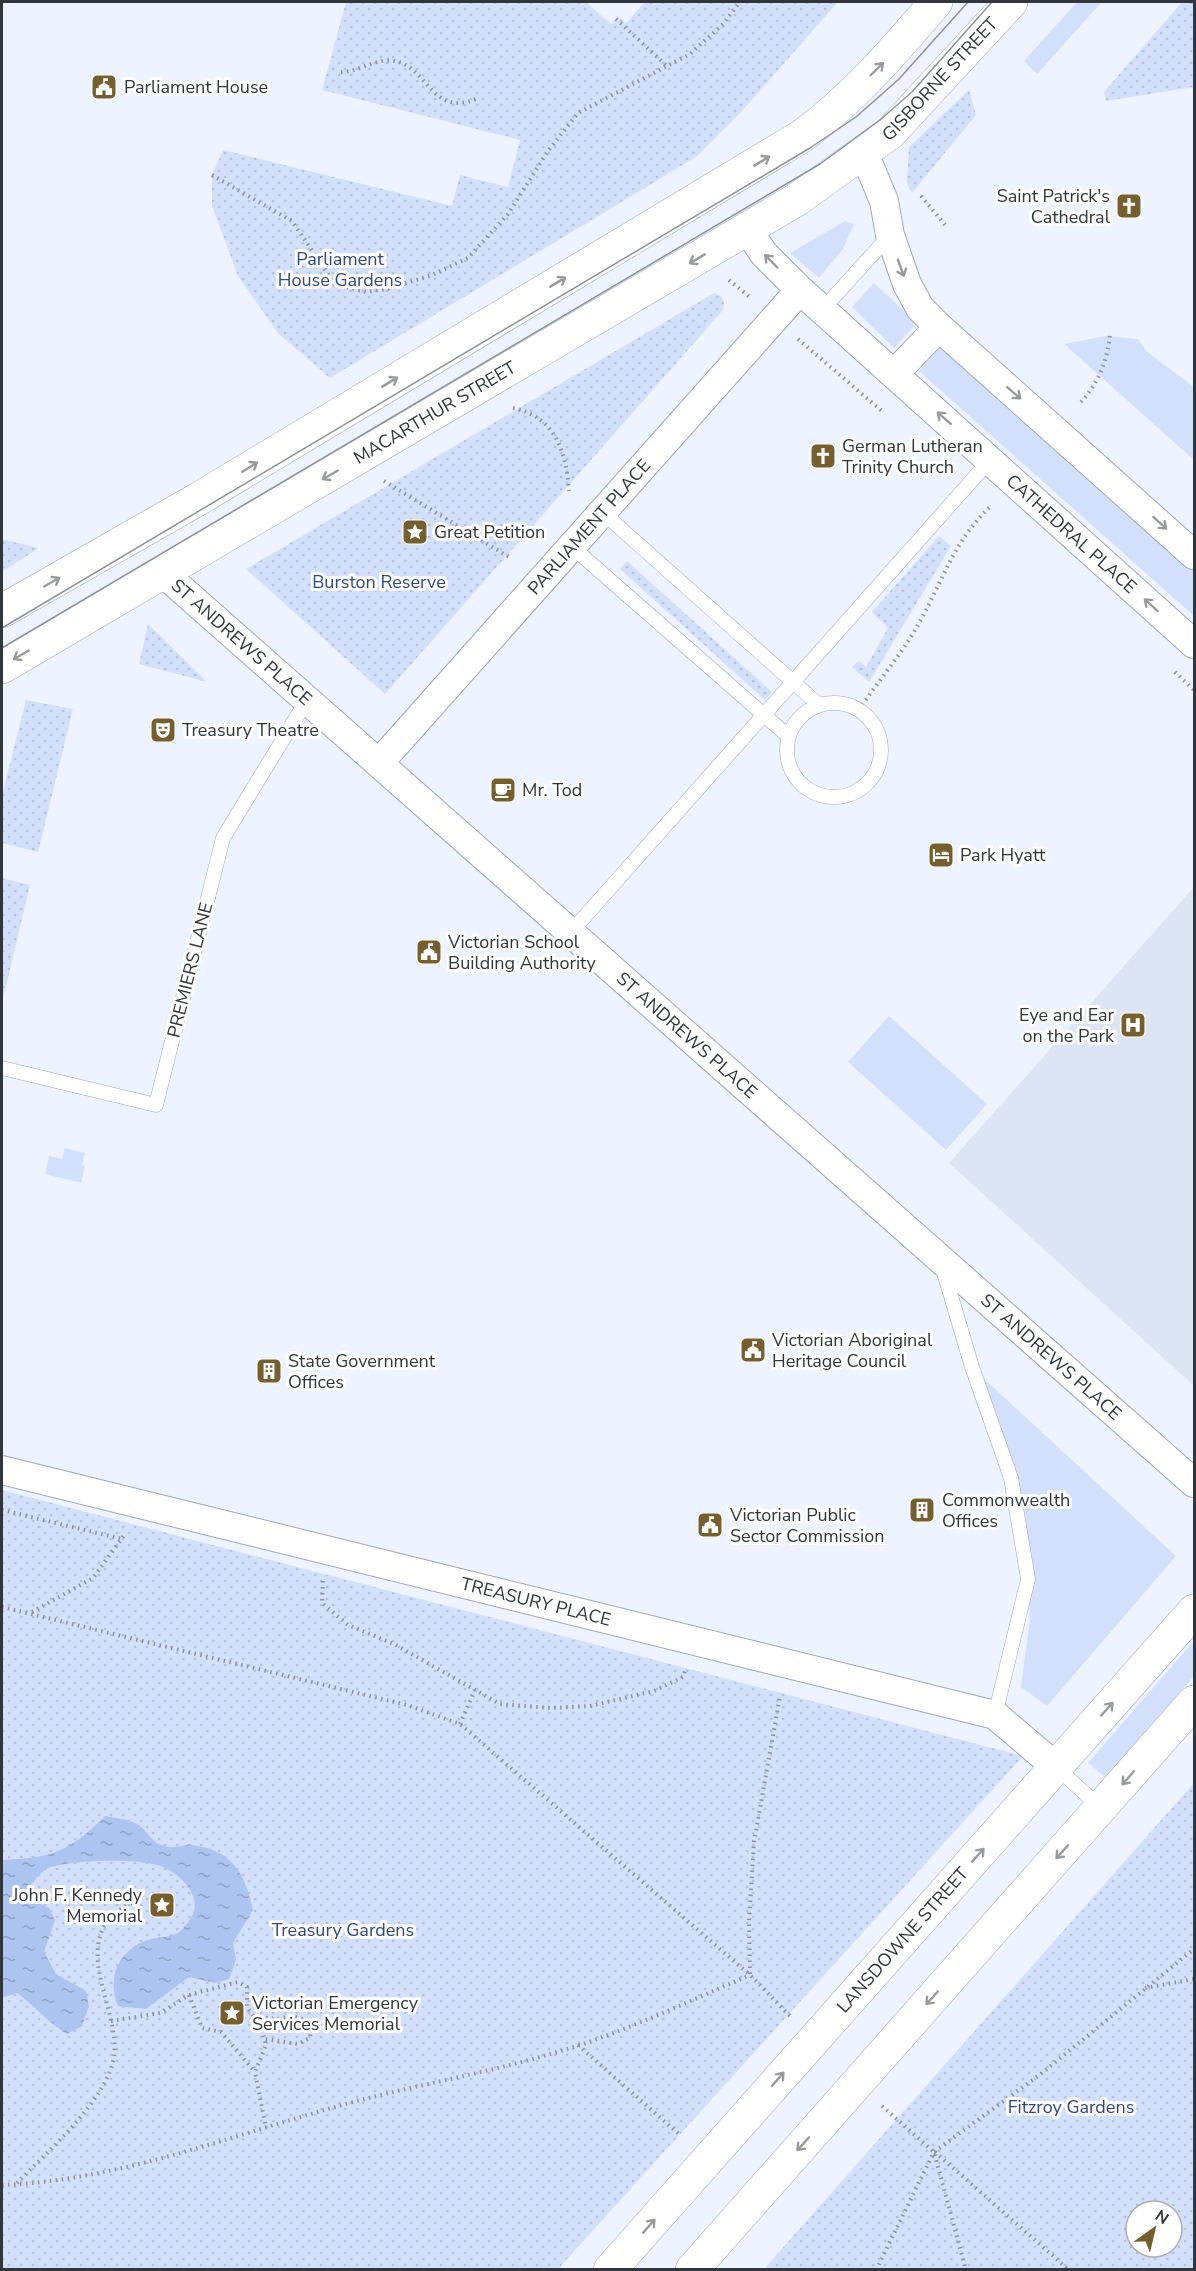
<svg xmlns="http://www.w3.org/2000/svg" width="1196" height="2271" font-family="'Nunito Sans',sans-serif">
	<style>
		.built { fill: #dde5f4 }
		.grass { fill: #d2e0fb }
		.park { fill: url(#park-dots); fill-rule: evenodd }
		.water { fill: url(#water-ripples) }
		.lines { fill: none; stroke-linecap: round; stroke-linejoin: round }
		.lane-casing { stroke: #9ea7b9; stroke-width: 15 }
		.street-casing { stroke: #9ea7b9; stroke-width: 30 }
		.secondary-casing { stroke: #9ea7b9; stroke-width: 34 }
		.primary-casing { stroke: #9ea7b9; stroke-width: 34 }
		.path { stroke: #8c919a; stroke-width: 4; stroke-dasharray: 1.5 4.5; stroke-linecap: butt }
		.lane { stroke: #fff; stroke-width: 14 }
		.street { stroke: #fff; stroke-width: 28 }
		.secondary { stroke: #fff; stroke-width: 33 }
		.primary { stroke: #fff; stroke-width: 33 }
		.tram { stroke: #8d929b; stroke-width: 1.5 }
		.oneway { stroke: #989a9e }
		.labels { text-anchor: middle; stroke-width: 6; stroke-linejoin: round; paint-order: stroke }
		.street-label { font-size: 18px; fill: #31353c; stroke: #fff }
		.poi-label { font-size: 18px; fill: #31353c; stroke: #fff; text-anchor: start }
		.park-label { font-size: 18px; fill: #304982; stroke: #fff }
	</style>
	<defs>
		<pattern id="park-dots" width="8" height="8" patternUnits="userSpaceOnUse" patternTransform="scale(1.5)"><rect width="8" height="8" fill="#d2e0fb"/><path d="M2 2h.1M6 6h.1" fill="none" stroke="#b5c1d8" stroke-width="1.8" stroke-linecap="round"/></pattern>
		<pattern id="water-ripples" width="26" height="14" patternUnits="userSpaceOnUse" patternTransform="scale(1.5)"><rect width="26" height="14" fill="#adc4f1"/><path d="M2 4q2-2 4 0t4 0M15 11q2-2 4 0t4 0" fill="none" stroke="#8da0c4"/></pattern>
	</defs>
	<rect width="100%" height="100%" fill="#edf3ff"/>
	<path class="built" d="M 1194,887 L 1194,1386 L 949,1163 Z"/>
	<path class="grass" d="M 1077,2 L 1102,2 L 1037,74 L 1024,61 Z
		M 845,221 L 854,224 L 843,249 L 819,278 L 790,253 Z
		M 874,283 L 917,323 L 894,348 L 852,307 Z
		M 1106,336 L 1138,339 L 1146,351 L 1194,387 L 1194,460 L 1064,344 Z
		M 941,346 L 1194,571 L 1194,616 L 919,371 Z
		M 889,1016 L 987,1104 L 946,1150 L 848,1062 Z
		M 65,1148 L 85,1153 L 82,1165 L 85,1166 L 81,1183 L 45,1174 L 49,1156 L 62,1159 Z
		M 981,1376 L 1176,1556 L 1047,1706 L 1021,1687 L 1030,1619 L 1026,1551 Z
		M 1192,1643 L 1194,1645 L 1194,1676 L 1106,1778 L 1088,1763 Z"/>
	<path class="park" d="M 346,2 L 586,2 L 611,24 L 618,16 L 626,23 L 645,2 L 838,2 L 742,111 L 696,157 L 330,378 L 278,333 L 238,276 L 212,206 L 212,175 L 223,150 L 452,206 L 460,175 L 508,187 L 520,140 L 322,90 Z
		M 1182,2 L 1194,2 L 1194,87 L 1106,101 L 1104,92 Z
		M 969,90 L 976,115 L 912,193 L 907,183 L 909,147 Z
		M 714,293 L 721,296 L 724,302 L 723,310 L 385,694 L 246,569 Z
		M 939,536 L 951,546 L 869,682 L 852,667 L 859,661 L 866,667 L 888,628 L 872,612 Z
		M 2,539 L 39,548 L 2,572 Z
		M 627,561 L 772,692 L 765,700 L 620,569 Z
		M 148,624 L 207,682 L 139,664 Z
		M 26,700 L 73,709 L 38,852 L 2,843 L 2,795 Z
		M 2,878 L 30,885 L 3,999 L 2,999 Z
		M 2,1490 L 1023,1756 L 558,2269 L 2,2269 Z
		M 1194,1783 L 1194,2269 L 764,2269 ZM 1136,2211 L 1172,2211 L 1172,2247 L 1136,2247 Z"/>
	<path class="water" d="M 105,1816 C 115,1818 128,1819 137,1824 C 149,1830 149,1844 169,1847 C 177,1848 185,1844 192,1845 C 233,1850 245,1874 253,1910 L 233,1943 L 236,1960 L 229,1979 L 215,1983 L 189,1977 L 146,2009 L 118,2006 C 106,1977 119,1948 151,1939 C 159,1937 171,1937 178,1933 C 183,1930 193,1916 194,1911 C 199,1890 175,1870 157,1865 C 135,1858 69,1860 48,1868 C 42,1871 36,1879 31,1884 L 32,1900 L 49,1908 L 55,1920 L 44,1952 L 56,1974 L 86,1991 L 89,2006 L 82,2026 L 67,2034 C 48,2023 35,2006 17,1993 L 2,1998 L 2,1860 C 52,1858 69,1852 105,1816 Z"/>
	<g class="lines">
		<g class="lane-casing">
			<path id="lane" d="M 822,310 L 890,235
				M 601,511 L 819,705
				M 571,546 L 788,736
				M787 750a47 47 0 1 1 94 0a47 47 0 1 1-94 0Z
				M 571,932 L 990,460
				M 2,1068 L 156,1105 L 223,838 L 307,700
				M 943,1269 L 972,1367 L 1011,1478 L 1028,1579 L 995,1715
				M 1056,1767 L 1101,1808"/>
		</g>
		<g class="street-casing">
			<g id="street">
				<path d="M 864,153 L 884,201 L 890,235 L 907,284 L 920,308 L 939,327 L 1194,555"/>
				<path id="s1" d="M 747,229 L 764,254 L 800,290 L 1194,644"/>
				<path d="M 894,374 L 939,327"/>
				<path id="s2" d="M 162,572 L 1194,1483"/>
				<path id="s3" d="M 379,763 L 800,290"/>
				<path id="s4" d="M 2,1470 L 995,1715 L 1056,1767"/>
			</g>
		</g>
		<g class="secondary-casing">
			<g id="secondary">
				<path d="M 2,611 L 200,498 L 802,136 C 854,98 895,50 936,2"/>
				<path id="s5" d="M 2,667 L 796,200 L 890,133 L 1011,2"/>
			</g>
		</g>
		<g class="primary-casing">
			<g id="primary">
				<path id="s6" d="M 610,2270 L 1194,1611"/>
				<path d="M 692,2270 L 1194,1702"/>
			</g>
		</g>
		<path class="path" d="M 616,19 L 667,66
			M 341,72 C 359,72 378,57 395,61 C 429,68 431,117 476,99
			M 212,175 L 292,221 L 332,280 L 346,287 L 366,292 L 387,289 L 432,275 L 468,258 L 508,214 L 548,151 L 578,113 L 690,54 L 723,24 L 740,2
			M 921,196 L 946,226
			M 729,280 L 751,298
			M 798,339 L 883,412
			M 1081,402 C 1099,382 1108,360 1110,333
			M 513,408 C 556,417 566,452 569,491
			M 384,481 L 509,557
			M 1175,672 L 1194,690
			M 859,710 C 876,684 896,661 912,635 C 939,592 952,541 991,506
			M 2,1510 L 122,1539
			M 323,1581 L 322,1603 L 348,1625 L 394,1644 L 500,1704 L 550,1708 L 590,1706 L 654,1691 L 683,1677 L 685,1671
			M 2,1607 L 407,1705 L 460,1724 L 750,1975 L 790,2016
			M 32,1612 L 93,1578 L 125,1534
			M 460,1724 L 475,1690
			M 750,1974 L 749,1922 L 754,1842 L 780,1696
			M 1145,1988 L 1194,1979
			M 189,1995 L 202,2028 L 221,2032 L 255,2072
			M 254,2016 L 276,2019 L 292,2016 L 312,2022 L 310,2038 L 298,2044 L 265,2039
			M 111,2021 L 160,2013 L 189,1995 L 238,1982 L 247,1987 L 247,2007 L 262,2029 L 266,2045 L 255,2072 L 266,2128
			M 578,2045 L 680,2135
			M 882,2106 L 934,2152 L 966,2270
			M 935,2152 L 1069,2270
			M 17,2183 C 47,2152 107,2100 114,2057 C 120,2013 80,1962 107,1921 C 114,1911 134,1902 145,1895
			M 2,2185 C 113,2181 222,2139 328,2109 C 403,2087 481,2075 557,2052 C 623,2033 687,2002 750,1975
			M 876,2270 L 934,2152 L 1042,2073 L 1194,1949"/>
		<use href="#lane" class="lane"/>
		<use href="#street" class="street"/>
		<use href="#secondary" class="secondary"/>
		<use href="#primary" class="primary"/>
		<path class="tram" d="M 2,628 L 810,148 L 856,117 L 899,79 L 968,2
			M 2,648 L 820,164 L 880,120 L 912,92 L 992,2"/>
	</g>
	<defs><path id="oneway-shaft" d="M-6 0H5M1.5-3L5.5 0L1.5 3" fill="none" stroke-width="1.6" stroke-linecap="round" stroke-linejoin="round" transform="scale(1.5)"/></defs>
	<g class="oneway">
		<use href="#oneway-shaft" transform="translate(877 69) rotate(-44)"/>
		<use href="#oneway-shaft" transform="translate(762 161) rotate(-31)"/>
		<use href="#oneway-shaft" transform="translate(697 259) rotate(149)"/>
		<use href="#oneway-shaft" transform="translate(771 261) rotate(-134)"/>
		<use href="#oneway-shaft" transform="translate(901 268) rotate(70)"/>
		<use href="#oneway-shaft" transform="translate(558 282) rotate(-31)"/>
		<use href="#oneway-shaft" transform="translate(390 382) rotate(-31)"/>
		<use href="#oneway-shaft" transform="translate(1014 393) rotate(41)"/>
		<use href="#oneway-shaft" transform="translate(944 418) rotate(-139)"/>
		<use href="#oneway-shaft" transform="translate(250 467) rotate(-32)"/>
		<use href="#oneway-shaft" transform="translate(330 475) rotate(150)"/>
		<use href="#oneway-shaft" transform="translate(1160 523) rotate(42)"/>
		<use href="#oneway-shaft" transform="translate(52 582) rotate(-30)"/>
		<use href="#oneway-shaft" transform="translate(1151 605) rotate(-138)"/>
		<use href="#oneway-shaft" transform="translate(21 655) rotate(150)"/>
		<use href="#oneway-shaft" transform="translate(1107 1709) rotate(-48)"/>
		<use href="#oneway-shaft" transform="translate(1128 1778) rotate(131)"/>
		<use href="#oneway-shaft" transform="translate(1062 1852) rotate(132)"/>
		<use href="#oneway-shaft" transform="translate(978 1855) rotate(-48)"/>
		<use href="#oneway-shaft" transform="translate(932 1998) rotate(132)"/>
		<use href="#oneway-shaft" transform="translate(778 2079) rotate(-49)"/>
		<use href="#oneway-shaft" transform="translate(803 2144) rotate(132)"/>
		<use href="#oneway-shaft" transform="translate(649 2226) rotate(-49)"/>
	</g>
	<defs>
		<g id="civic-square" transform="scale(1.35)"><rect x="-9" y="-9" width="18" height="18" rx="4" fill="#765f2f" stroke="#fff"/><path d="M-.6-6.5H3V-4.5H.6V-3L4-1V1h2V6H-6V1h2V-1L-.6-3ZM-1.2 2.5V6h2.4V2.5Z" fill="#fff"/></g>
		<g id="church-square" transform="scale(1.35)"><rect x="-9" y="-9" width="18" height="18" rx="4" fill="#765f2f" stroke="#fff"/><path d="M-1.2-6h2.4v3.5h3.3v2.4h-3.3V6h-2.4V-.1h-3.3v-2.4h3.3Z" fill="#fff"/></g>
		<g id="sight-square" transform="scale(1.35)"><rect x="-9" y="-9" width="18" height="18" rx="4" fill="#765f2f" stroke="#fff"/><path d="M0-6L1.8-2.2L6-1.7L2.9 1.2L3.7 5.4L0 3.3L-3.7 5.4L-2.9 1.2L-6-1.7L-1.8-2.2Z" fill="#fff"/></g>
		<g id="theatre-square" transform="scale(1.35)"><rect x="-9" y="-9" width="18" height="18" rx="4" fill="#765f2f" stroke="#fff"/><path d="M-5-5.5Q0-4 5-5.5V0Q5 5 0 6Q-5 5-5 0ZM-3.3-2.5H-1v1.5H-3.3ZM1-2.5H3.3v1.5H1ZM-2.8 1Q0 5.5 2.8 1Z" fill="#fff"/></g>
		<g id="cafe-square" transform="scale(1.35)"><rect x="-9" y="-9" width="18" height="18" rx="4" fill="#765f2f" stroke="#fff"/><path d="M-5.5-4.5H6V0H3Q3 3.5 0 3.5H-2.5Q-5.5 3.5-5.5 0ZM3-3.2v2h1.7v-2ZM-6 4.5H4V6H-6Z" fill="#fff"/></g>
		<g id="hotel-square" transform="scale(1.35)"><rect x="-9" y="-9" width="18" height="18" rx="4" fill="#765f2f" stroke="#fff"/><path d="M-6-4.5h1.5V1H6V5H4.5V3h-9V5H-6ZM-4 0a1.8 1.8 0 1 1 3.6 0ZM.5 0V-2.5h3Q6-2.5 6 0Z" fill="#fff"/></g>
		<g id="hospital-square" transform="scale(1.35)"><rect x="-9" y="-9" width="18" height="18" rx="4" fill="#765f2f" stroke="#fff"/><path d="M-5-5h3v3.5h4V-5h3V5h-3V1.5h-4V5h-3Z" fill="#fff"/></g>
		<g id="building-square" transform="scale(1.35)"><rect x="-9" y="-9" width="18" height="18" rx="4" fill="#765f2f" stroke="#fff"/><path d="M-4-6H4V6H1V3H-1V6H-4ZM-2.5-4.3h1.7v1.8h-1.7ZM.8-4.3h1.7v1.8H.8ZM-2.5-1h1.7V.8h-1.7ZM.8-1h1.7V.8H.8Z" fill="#fff"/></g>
	</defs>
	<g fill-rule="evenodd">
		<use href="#civic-square" x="104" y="87"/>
		<use href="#church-square" x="1129" y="206"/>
		<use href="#church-square" x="823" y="456"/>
		<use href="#sight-square" x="415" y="532"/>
		<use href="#theatre-square" x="163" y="730"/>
		<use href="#cafe-square" x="503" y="790"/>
		<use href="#hotel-square" x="941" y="855"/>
		<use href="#civic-square" x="429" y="952"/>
		<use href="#hospital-square" x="1133" y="1025"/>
		<use href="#civic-square" x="753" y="1350"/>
		<use href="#building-square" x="269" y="1371"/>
		<use href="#building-square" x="922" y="1510"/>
		<use href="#civic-square" x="710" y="1525"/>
		<use href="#sight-square" x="162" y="1905"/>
		<use href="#sight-square" x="232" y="2013"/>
	</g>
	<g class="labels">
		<g class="street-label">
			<text dy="6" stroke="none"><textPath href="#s5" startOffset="1110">GISBORNE STREET</textPath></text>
			<text dy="6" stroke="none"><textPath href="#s5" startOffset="502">MACARTHUR STREET</textPath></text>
			<text dy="6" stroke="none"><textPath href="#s3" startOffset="316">PARLIAMENT PLACE</textPath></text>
			<text dy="6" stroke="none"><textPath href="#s1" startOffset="446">CATHEDRAL PLACE</textPath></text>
			<text dy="6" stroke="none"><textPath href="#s2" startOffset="106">ST ANDREWS PLACE</textPath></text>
			<text transform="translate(190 970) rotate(-76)" y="6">PREMIERS LANE</text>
			<text dy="6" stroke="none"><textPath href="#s2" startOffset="700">ST ANDREWS PLACE</textPath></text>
			<text dy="6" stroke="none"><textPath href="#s2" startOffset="1186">ST ANDREWS PLACE</textPath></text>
			<text dy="6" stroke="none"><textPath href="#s4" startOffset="550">TREASURY PLACE</textPath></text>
			<text dy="6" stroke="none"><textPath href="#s6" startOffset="441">LANSDOWNE STREET</textPath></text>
		</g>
		<g class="poi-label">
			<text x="124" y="93">Parliament House</text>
			<text x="1110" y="202" text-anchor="end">Saint Patrick's<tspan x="1110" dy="21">Cathedral</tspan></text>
			<text x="842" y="452">German Lutheran<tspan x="842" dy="21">Trinity Church</tspan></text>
			<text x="434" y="538">Great Petition</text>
			<text x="182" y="736">Treasury Theatre</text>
			<text x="522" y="796">Mr. Tod</text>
			<text x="960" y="861">Park Hyatt</text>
			<text x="448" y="948">Victorian School<tspan x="448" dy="21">Building Authority</tspan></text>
			<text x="1114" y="1021" text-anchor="end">Eye and Ear<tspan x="1114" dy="21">on the Park</tspan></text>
			<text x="772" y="1346">Victorian Aboriginal<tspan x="772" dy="21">Heritage Council</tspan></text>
			<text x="288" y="1367">State Government<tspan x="288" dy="21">Offices</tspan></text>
			<text x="942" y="1506">Commonwealth<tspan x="942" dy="21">Offices</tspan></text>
			<text x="730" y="1521">Victorian Public<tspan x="730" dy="21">Sector Commission</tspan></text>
			<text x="142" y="1901" text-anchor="end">John F. Kennedy<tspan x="142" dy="21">Memorial</tspan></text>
			<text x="252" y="2009">Victorian Emergency<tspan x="252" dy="21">Services Memorial</tspan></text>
		</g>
		<g class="park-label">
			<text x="340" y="265">Parliament<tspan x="340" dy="21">House Gardens</tspan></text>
			<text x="379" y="588">Burston Reserve</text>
			<text x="343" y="1936">Treasury Gardens</text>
			<text x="1071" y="2113">Fitzroy Gardens</text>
		</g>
	</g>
	<rect width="1196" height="2271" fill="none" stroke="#31353c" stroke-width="6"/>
	<g transform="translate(1154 2229) rotate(34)"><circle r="28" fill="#ffffff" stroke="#adaeb1" stroke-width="1.5"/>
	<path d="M0-4.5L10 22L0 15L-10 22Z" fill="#765f2f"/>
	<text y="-9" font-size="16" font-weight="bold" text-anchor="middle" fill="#31353c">N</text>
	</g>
</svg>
